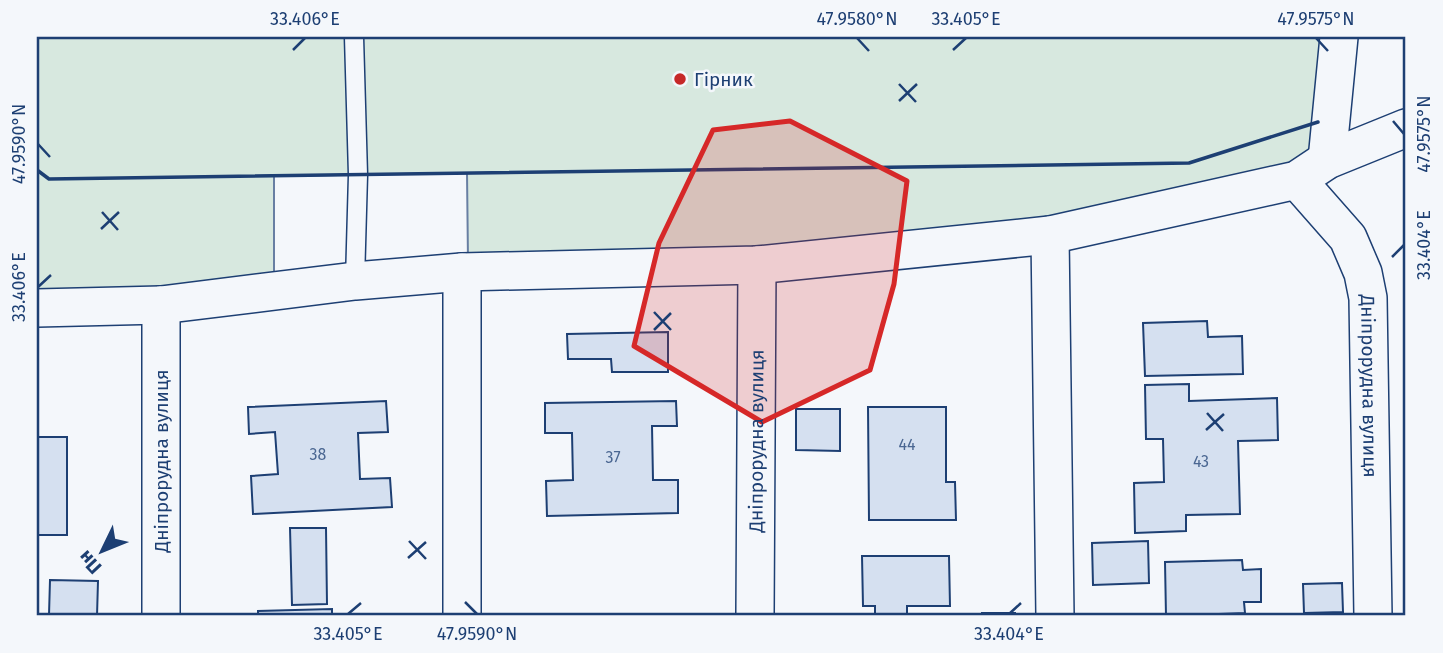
<svg xmlns="http://www.w3.org/2000/svg" width="1443" height="653" font-family="'Fira Sans',sans-serif">
	<style>
		.grass { fill: #d7e8df; stroke: #687fa3; stroke-width: 2 }
		.building { fill: #d5e0f0; stroke: #1d3f73; stroke-width: 2 }
		.lines { fill: none; stroke-linecap: round; stroke-linejoin: round }
		.service-casing { stroke: #1d3f73; stroke-width: 21 }
		.minor-casing { stroke: #1d3f73; stroke-width: 40 }
		.service { stroke: #f4f7fb; stroke-width: 18 }
		.minor { stroke: #f4f7fb; stroke-width: 37 }
		.wall { stroke: #1d3f73; stroke-width: 3.5 }
		.marked { fill: #d62828; fill-opacity: 0.2; stroke: #d62828; stroke-width: 5; stroke-linejoin: round }
		.ticks { fill: none; stroke: #1d3f73; stroke-width: 2.5 }
		.poi-dot { fill: #c62828; stroke: #f4f7fb; stroke-width: 2.5 }
		.labels { text-anchor: middle; stroke-width: 5; stroke-linejoin: round; paint-order: stroke }
		.number-label { font-size: 16px; fill: #4b6792 }
		.poi-label { font-size: 19px; fill: #1d3f73; stroke: #f4f7fb; text-anchor: start }
		.street-label { font-size: 19px; fill: #1d3f73; stroke: #f4f7fb }
		.neatline { fill: none; stroke: #1d3f73; stroke-width: 2.5 }
		.ticks-label { font-size: 18px; text-anchor: middle; fill: #1d3f73 }
	</style>
	<rect width="100%" height="100%" fill="#f4f7fb"/>
	<path class="grass" d="M 37,37 L 1326,37 L 1312,149 L 1275,174 L 1050,223 L 763,252 L 468,261 L 467,173 L 274,176 L 274,274 L 143,289 L 37,290 Z"/>
	<path class="building" d="M 1207,321 L 1208,337 L 1242,336 L 1243,374 L 1145,376 L 1143,323 Z
		M 668,332 L 668,372 L 612,372 L 611,359 L 568,359 L 567,334 Z
		M 1189,384 L 1189,401 L 1277,398 L 1278,440 L 1238,441 L 1240,514 L 1186,515 L 1186,531 L 1135,533 L 1134,483 L 1164,482 L 1163,439 L 1146,439 L 1145,385 Z
		M 386,401 L 388,432 L 358,433 L 360,479 L 390,478 L 392,507 L 253,514 L 251,476 L 278,474 L 275,432 L 249,434 L 248,407 Z
		M 676,401 L 677,426 L 652,426 L 653,480 L 678,480 L 678,513 L 547,516 L 546,481 L 573,480 L 572,433 L 545,433 L 545,403 Z
		M 868,407 L 946,407 L 946,482 L 955,482 L 956,520 L 869,520 Z
		M 796,409 L 840,409 L 840,451 L 796,450 Z
		M 37,437 L 67,437 L 67,535 L 37,535 Z
		M 290,528 L 326,528 L 327,604 L 292,605 Z
		M 1148,541 L 1149,583 L 1093,585 L 1092,543 Z
		M 862,556 L 949,556 L 950,606 L 907,606 L 907,616 L 875,616 L 875,606 L 863,606 Z
		M 1242,560 L 1243,570 L 1261,569 L 1261,602 L 1244,602 L 1245,613 L 1166,616 L 1165,562 Z
		M 50,580 L 98,581 L 97,616 L 49,615 Z
		M 1342,583 L 1343,612 L 1304,613 L 1303,584 Z
		M 332,609 L 332,616 L 258,616 L 258,611 Z
		M 982,613 L 1015,613 L 1015,616 L 982,616 Z"/>
	<g class="lines">
		<g class="service-casing">
			<path id="service" d="M 354,37 L 358,175 L 355,281"/>
		</g>
		<g class="minor-casing">
			<g id="minor">
				<path d="M 1327,160 L 1339,37"/>
				<path id="s1" d="M 1297,180 L 1348,238 L 1363,273 L 1368,298 L 1373,616"/>
				<path d="M 1050,235 L 1055,616"/>
				<path d="M 462,272 L 462,616"/>
				<path d="M 37,308 L 161,305 L 355,281 L 462,272 L 757,265 L 1050,235 L 1297,180 L 1327,160 L 1406,128"/>
				<path d="M 161,616 L 161,305"/>
				<path id="s2" d="M 755,616 L 757,265"/>
			</g>
		</g>
		<use href="#service" class="service"/>
		<use href="#minor" class="minor"/>
		<path class="wall" d="M 37,170 L 49,179 L 1189,163 L 1318,122"/>
	</g>
	<path class="marked" d="M 790,121 L 907,181 L 894,284 L 870,370 L 762,422 L 634,346 L 659,243 L 713,130 Z"/>
	<path class="ticks" d="M 857,38 L 869,51M 1316,38 L 1328,51M 293,50 L 305,38M 953,50 L 966,38M 899,84 L 916,102M 899,101 L 917,84M 1393,121 L 1404,134M 38,144 L 50,157M 102,212 L 118,230M 101,229 L 119,212M 1392,257 L 1404,245M 38,287 L 51,275M 654,312 L 671,330M 654,330 L 671,313M 1207,413 L 1223,431M 1206,430 L 1224,414M 409,541 L 426,559M 408,558 L 426,542M 465,602 L 477,614M 348,614 L 361,603M 1009,614 L 1021,603"/>
	<circle class="poi-dot" cx="680" cy="79" r="7"/>
	<g class="labels">
		<g class="number-label">
			<text x="907" y="450">44</text>
			<text x="318" y="460">38</text>
			<text x="613" y="463">37</text>
			<text x="1201" y="467">43</text>
		</g>
		<g class="poi-label">
			<text x="694" y="86">Гірник</text>
		</g>
		<g class="street-label">
			<text dy="7" stroke="none"><textPath href="#s1" startOffset="229">Дніпрорудна вулиця</textPath></text>
			<text dy="7" stroke="none"><textPath href="#s2" startOffset="175">Дніпрорудна вулиця</textPath></text>
			<text transform="translate(161 461) rotate(-90)" y="7">Дніпрорудна вулиця</text>
		</g>
	</g>
	<rect width="1443" height="653" fill="none" stroke="#f4f7fb" stroke-width="77"/>
	<g transform="translate(102 551) rotate(227)" stroke="#f4f7fb" stroke-width="5" paint-order="stroke">
	<path d="M0-5L12 26L0 18L-12 26Z" fill="#1d3f73"/>
	<text y="-10" font-size="19" font-weight="bold" text-anchor="middle" fill="#1d3f73">Пн</text>
	</g>
	<rect x="38" y="38" width="1366" height="576" class="neatline"/>
	<g class="ticks-label">
		<text x="305" y="25">33.406°E</text>
		<text x="857" y="25">47.9580°N</text>
		<text x="966" y="25">33.405°E</text>
		<text x="1316" y="25">47.9575°N</text>
		<text transform="translate(1424 134) rotate(-90)" y="6">47.9575°N</text>
		<text transform="translate(19 144) rotate(-90)" y="6">47.9590°N</text>
		<text transform="translate(1424 245) rotate(-90)" y="6">33.404°E</text>
		<text transform="translate(19 287) rotate(-90)" y="6">33.406°E</text>
		<text x="348" y="640">33.405°E</text>
		<text x="477" y="640">47.9590°N</text>
		<text x="1009" y="640">33.404°E</text>
	</g>
</svg>
